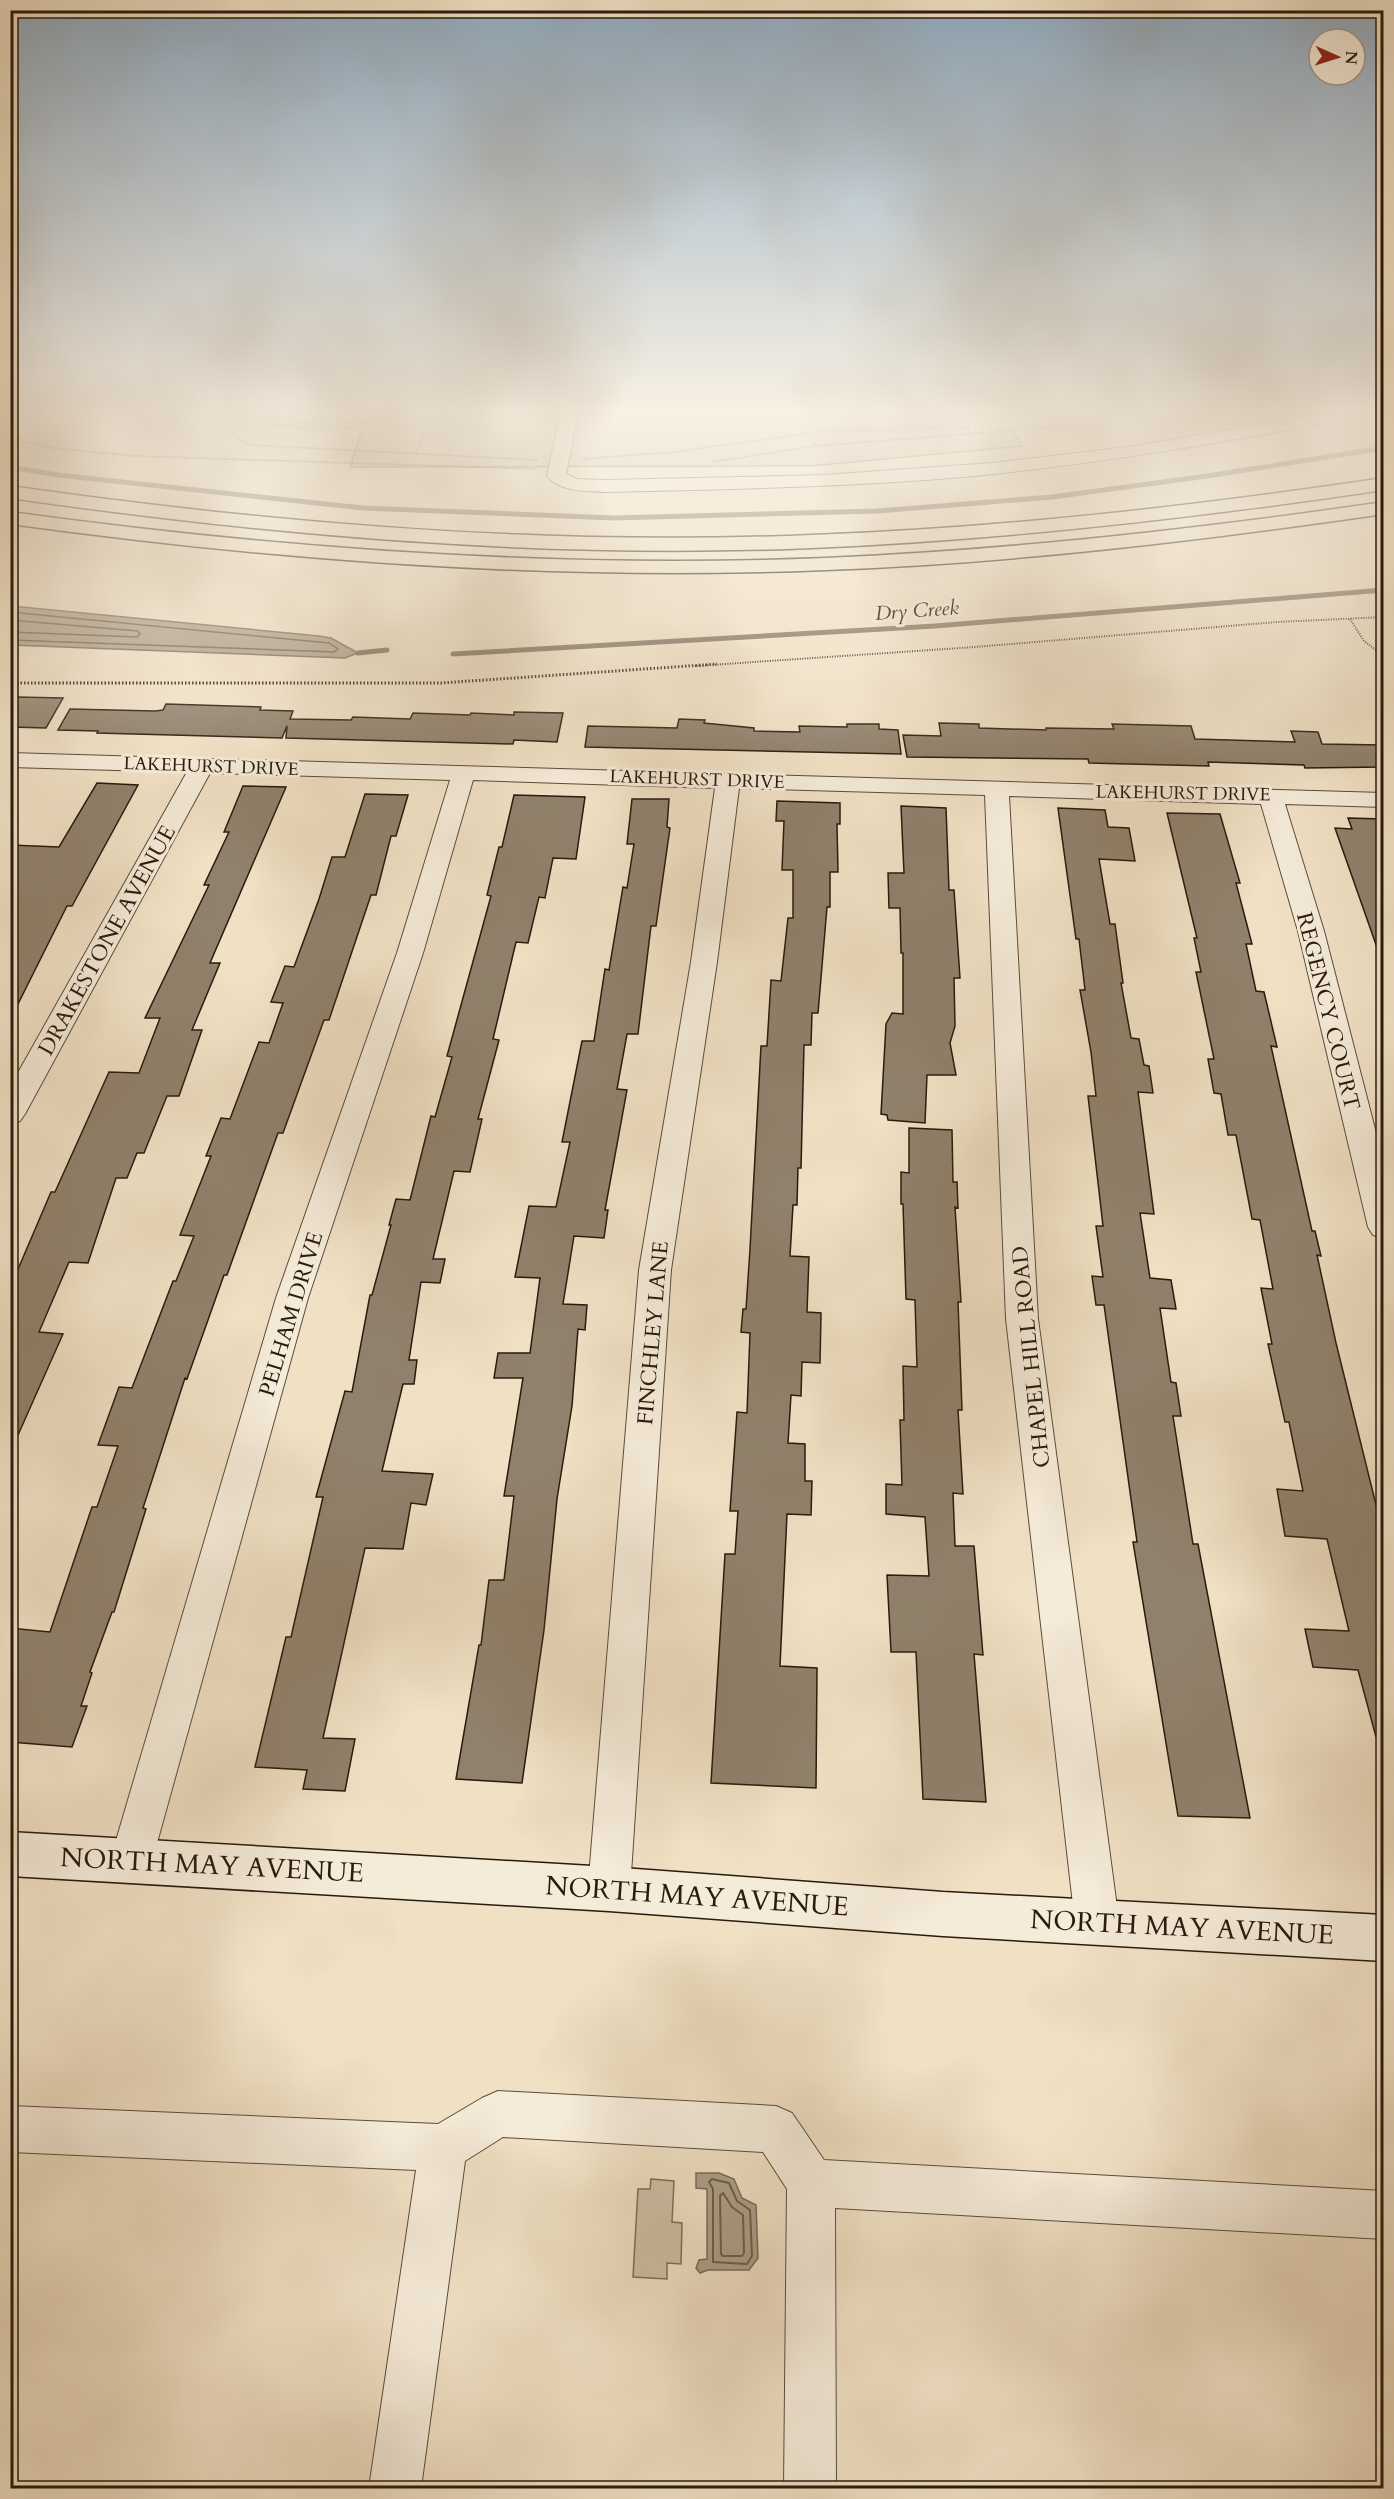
<svg xmlns="http://www.w3.org/2000/svg" width="1394" height="2499" font-family="Cardo,serif">
	<style>
		.green { fill: #cebfa5; stroke: #7c6d59; stroke-width: 1.5 }
		.water { fill: #ac9d86; stroke: #786956; stroke-width: 1.5 }
		.lines { fill: none; stroke-linecap: round; stroke-linejoin: round }
		.shore-far1 { stroke: #6a5c4a; stroke-width: 1.5 }
		.shore { stroke: #6a5c4a; stroke-width: 2 }
		.stream { stroke: #786956; stroke-width: 5 }
		.building { fill: #90816c; stroke: #291b0d; stroke-width: 1.5 }
		.street-casing { stroke: #5b4c3b; stroke-width: 2 }
		.secondary-casing { stroke: #291b0d; stroke-width: 3 }
		.highway-casing { stroke: #291b0d; stroke-width: 3 }
		.path-far1 { stroke: #291b0d; stroke-width: 2; stroke-dasharray: 1 1.5; stroke-linecap: butt }
		.path { stroke: #291b0d; stroke-width: 3; stroke-dasharray: 1.5 2; stroke-linecap: butt }
		.street { fill: #f5ebd9; fill-rule: evenodd }
		.secondary { fill: #f5ebd9; fill-rule: evenodd }
		.highway { fill: #f0e0c4; fill-rule: evenodd }
		.labels { text-anchor: middle; stroke-width: 6; stroke-linejoin: round; paint-order: stroke }
		.far-street-label { font-size: 18px; fill: #291b0d; stroke: #f5ebd9 }
		.far-water-label { font-size: 20px; font-style: italic; fill: #5d4f3d; stroke: #f5ebd9 }
		.street-label { font-size: 22px; fill: #291b0d; stroke: #f5ebd9 }
		.near-street-label { font-size: 27px; fill: #291b0d; stroke: #f5ebd9 }
	</style>
	<rect width="100%" height="100%" fill="#f0e0c4"/>
	<filter id="stains"><feTurbulence type="fractalNoise" baseFrequency=".00333" numOctaves="4"/><feColorMatrix values="0 0 0 0 .2 0 0 0 0 .09 0 0 0 0 .02 0 0 0 .5 -.17"/></filter>
	<radialGradient id="worn" r=".72"><stop offset=".6" stop-color="#630" stop-opacity="0"/><stop offset="1" stop-color="#630" stop-opacity=".3"/></radialGradient>
	<path class="green" d="M 368,412 L 1001,412 L 1023,446 L 810,466 L 350,467 Z
		M 651,2179 L 674,2181 L 672,2222 L 682,2223 L 681,2264 L 667,2263 L 667,2279 L 633,2277 L 638,2189 L 650,2189 Z"/>
	<path class="water" d="M 263,412 L 365,412 L 367,420 C 343,440 303,428 274,425 Z
		M 11,606 L 319,636 L 331,638 L 358,653 L 345,658 L 11,645 Z
		M 696,2173 L 719,2173 L 734,2179 L 742,2198 L 756,2205 L 758,2258 L 749,2270 L 708,2270 L 700,2273 L 696,2268 L 699,2260 L 707,2259 L 707,2189 L 696,2188 Z"/>
	<g class="lines">
		<path class="shore-far1" d="M 271,412 L 277,419 C 305,422 332,430 359,419 L 360,412
			M 288,412 L 312,416 L 347,417 L 352,412
			M 10,612 L 329,643 L 338,649 L 334,652 L 10,640
			M 10,620 L 138,631 L 140,634 L 137,637 L 10,632"/>
		<path class="shore" d="M 712,2179 L 729,2183 L 737,2201 L 750,2210 L 752,2256 L 747,2264 L 713,2262 L 713,2189 L 709,2182 Z
			M 723,2193 L 732,2207 L 743,2215 L 744,2253 L 742,2256 L 723,2256 L 721,2254 L 720,2196 Z"/>
		<path class="stream" d="M 10,467 L 58,475 L 363,508 L 614,518 L 877,511 L 1052,497 L 1207,476 L 1384,448
			M 358,653 L 387,650
			M 453,654 L 935,626 L 1384,590"/>
	</g>
	<path class="building" d="M 18,697 L 63,698 L 46,728 L 10,727 L 10,709 Z
		M 166,704 L 261,707 L 260,710 L 293,711 L 290,719 L 351,720 L 353,717 L 410,719 L 413,713 L 470,715 L 471,713 L 514,715 L 514,712 L 563,713 L 557,742 L 514,740 L 513,744 L 286,738 L 287,726 L 282,738 L 97,733 L 98,731 L 58,730 L 70,709 L 155,711 L 163,710 Z
		M 679,719 L 705,720 L 704,723 L 754,728 L 754,731 L 800,732 L 799,726 L 847,727 L 847,724 L 879,724 L 879,729 L 898,730 L 901,754 L 585,747 L 588,726 L 677,728 Z
		M 939,723 L 979,724 L 979,728 L 1046,730 L 1046,728 L 1114,729 L 1112,724 L 1191,726 L 1195,739 L 1295,742 L 1291,731 L 1318,732 L 1322,744 L 1383,745 L 1383,767 L 1305,768 L 1304,765 L 1208,762 L 1209,766 L 1089,763 L 1088,759 L 907,757 L 903,735 L 941,736 Z
		M 97,783 L 138,785 L 72,906 L 67,906 L 10,1020 L 10,845 L 59,847 Z
		M 243,786 L 286,787 L 210,963 L 220,963 L 192,1030 L 202,1030 L 179,1096 L 167,1096 L 144,1153 L 137,1153 L 127,1178 L 116,1178 L 88,1263 L 69,1262 L 39,1332 L 63,1334 L 10,1453 L 10,1288 L 51,1192 L 55,1192 L 109,1072 L 139,1073 L 160,1018 L 145,1018 L 209,885 L 204,885 L 229,832 L 224,832 Z
		M 365,794 L 408,795 L 396,836 L 391,836 L 376,895 L 371,895 L 329,1020 L 324,1020 L 283,1133 L 278,1133 L 227,1275 L 224,1275 L 187,1379 L 185,1378 L 143,1508 L 146,1509 L 114,1612 L 112,1612 L 90,1672 L 92,1673 L 81,1706 L 87,1706 L 72,1747 L 10,1742 L 10,1628 L 50,1632 L 92,1507 L 97,1507 L 118,1446 L 98,1445 L 119,1387 L 132,1388 L 173,1281 L 176,1281 L 194,1236 L 180,1235 L 211,1156 L 206,1156 L 221,1118 L 230,1119 L 259,1042 L 269,1043 L 283,1003 L 271,1002 L 285,966 L 294,967 L 319,899 L 332,857 L 345,857 Z
		M 514,795 L 585,797 L 576,859 L 553,858 L 545,898 L 539,897 L 528,943 L 516,942 L 493,1039 L 499,1040 L 478,1119 L 482,1119 L 470,1172 L 454,1171 L 433,1259 L 445,1259 L 440,1283 L 421,1282 L 409,1360 L 417,1360 L 414,1384 L 403,1384 L 382,1471 L 433,1474 L 426,1505 L 411,1503 L 403,1549 L 365,1548 L 323,1738 L 355,1739 L 345,1791 L 303,1789 L 307,1770 L 255,1767 L 286,1637 L 291,1637 L 323,1497 L 316,1497 L 345,1391 L 352,1392 L 370,1295 L 372,1295 L 391,1225 L 389,1225 L 396,1199 L 410,1200 L 431,1116 L 435,1117 L 452,1057 L 447,1056 L 491,896 L 487,895 L 499,847 L 502,847 Z
		M 632,799 L 669,799 L 667,827 L 670,828 L 656,926 L 651,926 L 638,1034 L 627,1034 L 617,1089 L 627,1090 L 605,1210 L 608,1210 L 604,1238 L 574,1236 L 563,1304 L 587,1305 L 585,1330 L 578,1329 L 572,1406 L 557,1499 L 544,1630 L 522,1783 L 456,1779 L 479,1645 L 481,1645 L 489,1580 L 504,1580 L 514,1496 L 504,1496 L 523,1378 L 494,1378 L 498,1353 L 530,1353 L 540,1278 L 515,1277 L 529,1206 L 556,1207 L 570,1142 L 562,1142 L 582,1041 L 594,1041 L 605,969 L 609,970 L 623,887 L 627,888 L 634,844 L 627,844 Z
		M 777,801 L 840,803 L 840,824 L 837,824 L 838,872 L 830,872 L 830,907 L 827,907 L 818,1013 L 812,1013 L 811,1045 L 804,1045 L 801,1168 L 798,1168 L 797,1205 L 793,1205 L 790,1256 L 809,1257 L 807,1312 L 821,1313 L 820,1363 L 802,1362 L 801,1396 L 791,1395 L 788,1443 L 805,1444 L 805,1481 L 812,1481 L 811,1515 L 787,1514 L 780,1666 L 817,1668 L 816,1788 L 711,1783 L 725,1554 L 735,1554 L 738,1511 L 730,1511 L 737,1412 L 747,1413 L 750,1333 L 741,1332 L 743,1309 L 746,1309 L 750,1249 L 761,1046 L 767,1046 L 771,980 L 781,981 L 788,918 L 793,918 L 793,870 L 782,870 L 784,821 L 776,821 Z
		M 901,806 L 946,808 L 949,890 L 954,890 L 960,978 L 954,978 L 955,1026 L 950,1043 L 956,1075 L 927,1075 L 925,1123 L 888,1120 L 887,1115 L 881,1114 L 886,1024 L 892,1013 L 903,1014 L 903,953 L 901,953 L 900,908 L 889,908 L 888,873 L 904,873 Z
		M 1058,808 L 1105,810 L 1108,827 L 1129,828 L 1135,861 L 1099,859 L 1110,924 L 1115,924 L 1123,983 L 1121,983 L 1131,1038 L 1139,1039 L 1144,1065 L 1149,1066 L 1153,1093 L 1138,1092 L 1154,1214 L 1140,1213 L 1150,1278 L 1171,1280 L 1176,1309 L 1160,1308 L 1171,1382 L 1176,1383 L 1181,1416 L 1173,1416 L 1193,1544 L 1198,1544 L 1250,1818 L 1178,1816 L 1133,1542 L 1137,1542 L 1104,1305 L 1096,1305 L 1092,1276 L 1103,1277 L 1096,1226 L 1103,1226 L 1088,1096 L 1096,1096 L 1091,1052 L 1080,990 L 1085,990 L 1079,939 L 1076,939 Z
		M 1167,813 L 1220,814 L 1240,883 L 1236,883 L 1252,944 L 1246,944 L 1256,991 L 1264,992 L 1277,1047 L 1271,1046 L 1312,1231 L 1315,1231 L 1321,1256 L 1317,1255 L 1336,1343 L 1383,1533 L 1383,1736 L 1376,1737 L 1358,1670 L 1313,1667 L 1305,1629 L 1349,1631 L 1327,1539 L 1285,1536 L 1277,1489 L 1303,1491 L 1289,1422 L 1285,1422 L 1268,1344 L 1272,1344 L 1261,1288 L 1273,1289 L 1260,1220 L 1252,1219 L 1236,1135 L 1228,1135 L 1221,1094 L 1214,1093 L 1208,1059 L 1214,1059 L 1196,972 L 1201,972 L 1194,938 L 1197,938 Z
		M 1348,818 L 1383,819 L 1383,956 L 1380,956 L 1335,828 L 1352,829 Z
		M 909,1128 L 952,1130 L 953,1182 L 957,1182 L 958,1208 L 955,1207 L 961,1302 L 958,1302 L 962,1410 L 958,1410 L 963,1494 L 953,1493 L 955,1546 L 974,1546 L 983,1655 L 974,1654 L 986,1802 L 923,1799 L 916,1652 L 891,1652 L 887,1575 L 929,1576 L 925,1517 L 886,1514 L 886,1484 L 902,1485 L 900,1420 L 904,1420 L 903,1366 L 917,1367 L 915,1300 L 906,1299 L 903,1204 L 901,1204 L 901,1172 L 909,1173 Z"/>
	<g class="lines">
		<g class="street-casing">
			<path id="street" d="M 561,412 L 578,412 L 566,474 L 577,479 L 605,480 L 825,475 L 992,463 L 1135,446 L 1330,412 L 1369,412 L 1361,417 C 1239,439 1117,461 994,474 C 865,487 735,489 605,492 C 587,491 559,492 547,476 Z
				M 10,753 L 1384,793 L 1384,807 L 1285,804 L 1324,931 L 1384,1164 L 1384,1238 L 1373,1235 L 1368,1227 L 1298,931 L 1261,804 L 1009,796 L 1038,1319 L 1119,1922 L 1112,1937 L 1097,1944 L 1082,1937 L 1075,1922 L 1006,1319 L 985,795 L 739,788 L 717,962 L 671,1270 L 630,1889 L 624,1904 L 609,1910 L 594,1904 L 588,1889 L 639,1270 L 691,962 L 715,788 L 473,780 L 423,953 L 308,1298 L 152,1861 L 146,1876 L 131,1882 L 116,1876 L 110,1861 L 276,1298 L 397,953 L 450,780 L 210,773 L 25,1114 L 20,1121 L 10,1124 L 10,1087 L 187,772 L 10,767 Z
				M 498,2091 L 776,2106 L 792,2113 L 824,2160 L 1384,2191 L 1384,2239 L 835,2208 L 836,2488 L 784,2488 L 787,2189 L 763,2152 L 503,2137 L 465,2161 L 421,2488 L 369,2488 L 416,2170 L 10,2152 L 10,2106 L 438,2124 L 482,2098 Z"/>
		</g>
		<g class="secondary-casing">
			<path id="secondary" d="M 10,1832 L 609,1867 L 943,1892 L 1384,1915 L 1384,1961 L 943,1936 L 609,1911 L 10,1876 Z"/>
		</g>
		<g class="highway-casing">
			<path id="highway" d="M 1384,478 L 1384,490 C 1193,518 1004,540 812,548 C 543,559 276,536 10,498 L 10,486 C 276,524 543,546 812,535 C 1004,528 1193,506 1384,478 Z
				M 1384,502 L 1384,514 C 1198,541 1013,563 826,570 C 552,581 281,561 10,524 L 10,512 C 281,549 552,569 825,558 C 1013,550 1198,529 1384,502 Z"/>
		</g>
		<path class="path-far1" d="M 226,412 C 229,430 232,439 250,445 L 538,460
			M 966,412 L 970,434
			M 795,416 L 816,446
			M 10,434 L 23,441 L 53,448 L 134,456 L 536,469
			M 416,453 L 432,412
			M 582,459 L 674,452 L 832,430 L 969,428
			M 712,462 L 816,446 L 1043,428 L 1200,419
			M 1350,619 L 1364,641 L 1384,656
			M 695,666 L 975,647 L 1277,622 L 1384,617"/>
		<path class="path" d="M 10,683 L 441,683 L 717,664"/>
		<use href="#street" class="street"/>
		<use href="#secondary" class="secondary"/>
		<use href="#highway" class="highway"/>
	</g>
	<linearGradient id="sky" x2="0" y2="1"><stop stop-color="#90abc1"/><stop offset="0.54" stop-color="#f8f1e4"/><stop offset="1" stop-color="#f8f1e4" stop-opacity="0"/></linearGradient>
	<rect width="1394" height="762" fill="url(#sky)"/>
	<g class="labels">
		<g class="far-street-label">
			<text transform="translate(211 766) rotate(2)" y="6">LAKEHURST DRIVE</text>
			<text transform="translate(697 779) rotate(2)" y="6">LAKEHURST DRIVE</text>
			<text transform="translate(1183 793) rotate(1)" y="6">LAKEHURST DRIVE</text>
		</g>
		<g class="far-water-label">
			<text transform="translate(917 610) rotate(-4)" y="7">Dry Creek</text>
		</g>
		<g class="street-label">
			<text transform="translate(106 940) rotate(-61)" y="8">DRAKESTONE AVENUE</text>
			<text transform="translate(1329 1011) rotate(76)" y="8">REGENCY COURT</text>
			<text transform="translate(290 1314) rotate(-73)" y="8">PELHAM DRIVE</text>
			<text transform="translate(652 1333) rotate(-85)" y="8">FINCHLEY LANE</text>
			<text transform="translate(1030 1357) rotate(-96)" y="8">CHAPEL HILL ROAD</text>
		</g>
		<g class="near-street-label">
			<text transform="translate(212 1865) rotate(3)" y="9">NORTH MAY AVENUE</text>
			<text transform="translate(697 1896) rotate(4)" y="9">NORTH MAY AVENUE</text>
			<text transform="translate(1182 1927) rotate(3)" y="9">NORTH MAY AVENUE</text>
		</g>
	</g>
	<rect width="1394" height="2499" fill="none" stroke="#f0e0c4" stroke-width="36"/>
	<rect x="12" y="12" width="1370" height="2475" fill="none" stroke="#291b0d" stroke-width="3"/>
	<rect x="18" y="18" width="1358" height="2463" fill="none" stroke="#291b0d" stroke-width="1.5"/>
	<g transform="translate(1337 57) rotate(93)"><circle r="28" fill="#f5ebd9" stroke="#a39887" stroke-width="1.5"/>
	<path d="M0-4.5L10 22L0 15L-10 22Z" fill="#8f2418"/>
	<text y="-9" font-size="16" font-weight="bold" text-anchor="middle" fill="#291b0d">N</text>
	</g>
	<rect width="100%" height="100%" filter="url(#stains)"/>
	<rect width="100%" height="100%" fill="url(#worn)"/>
</svg>
